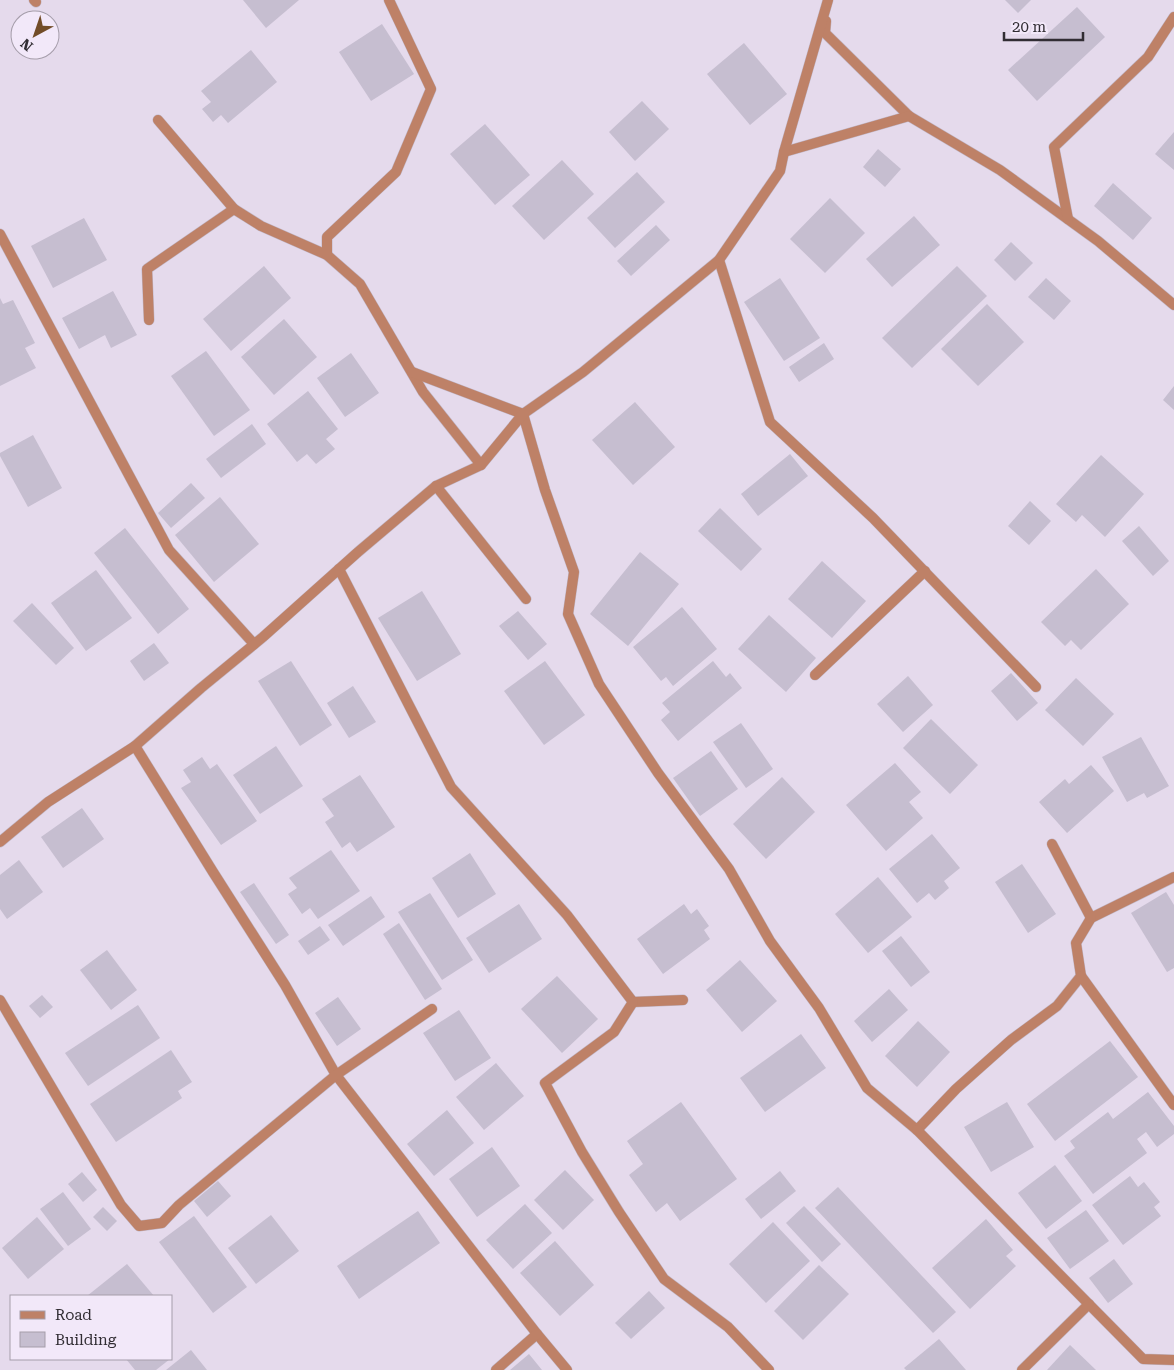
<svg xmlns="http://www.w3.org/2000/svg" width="1174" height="1370" font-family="'Roboto Serif',serif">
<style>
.building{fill:#c6bed0}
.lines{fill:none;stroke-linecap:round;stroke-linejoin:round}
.street-casing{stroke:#c1b7c7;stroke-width:11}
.street{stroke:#be8167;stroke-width:10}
</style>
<rect width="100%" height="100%" fill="#e5daec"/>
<g class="building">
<polygon points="243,0 299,0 266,28"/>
<polygon points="1005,0 1031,0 1018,13"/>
<polygon points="1077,7 1105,37 1037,101 1008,70"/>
<polygon points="382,24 414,74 371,101 339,52"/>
<polygon points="744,43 787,94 750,125 707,74"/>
<polygon points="251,50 277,82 228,123 221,115 213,122 202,109 211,102 201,91"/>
<polygon points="642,101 669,129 635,161 609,132"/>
<polygon points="485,124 530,175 495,205 450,154"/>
<polygon points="1174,132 1174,170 1155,154"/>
<polygon points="878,149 901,169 885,187 863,167"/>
<polygon points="562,160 594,194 544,240 512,206"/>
<polygon points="637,172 665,202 615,248 587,218"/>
<polygon points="1113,183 1152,218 1133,240 1094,206"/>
<polygon points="830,198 865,233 825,273 790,239"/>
<polygon points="914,216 940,245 892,287 866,259"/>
<polygon points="84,218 107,260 53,288 31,246"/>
<polygon points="656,225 670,240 631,276 617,261"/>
<polygon points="1011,242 1033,263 1015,281 994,260"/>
<polygon points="264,266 291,298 231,351 203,319"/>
<polygon points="957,266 987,296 912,368 882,338"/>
<polygon points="780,278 820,338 784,361 744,302"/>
<polygon points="1046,278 1071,301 1054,320 1028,297"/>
<polygon points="113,291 137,335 111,348 105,335 79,349 62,318"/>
<polygon points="0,298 3,304 13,300 35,343 25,348 36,368 0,386"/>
<polygon points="987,304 1024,342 978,386 941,349"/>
<polygon points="284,319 317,357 274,395 241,357"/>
<polygon points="824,343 834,359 799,382 789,367"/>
<polygon points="206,351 250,410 214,436 171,376"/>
<polygon points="351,353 379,393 345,417 317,378"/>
<polygon points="1174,386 1174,410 1163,400"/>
<polygon points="308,391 338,429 326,439 335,449 316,464 307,454 297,462 267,424"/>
<polygon points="635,402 675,447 633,485 592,440"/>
<polygon points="252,424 266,444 221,478 206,459"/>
<polygon points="33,435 62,488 28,507 0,456 0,453"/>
<polygon points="790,454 808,476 758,516 741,494"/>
<polygon points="1101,455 1144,494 1105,537 1082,515 1076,522 1056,504"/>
<polygon points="191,483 205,498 171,528 158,513"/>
<polygon points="220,497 259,544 214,582 175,535"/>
<polygon points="1030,501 1051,521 1029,545 1008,526"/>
<polygon points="720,508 762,549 741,571 698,531"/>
<polygon points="1139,526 1169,561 1153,576 1122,541"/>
<polygon points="125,528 189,609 158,634 94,553"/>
<polygon points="640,552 679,584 628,646 590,614"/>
<polygon points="822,561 866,601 832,638 788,599"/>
<polygon points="1096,569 1129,604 1081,650 1071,640 1065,646 1041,622"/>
<polygon points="96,570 132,618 86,651 51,603"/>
<polygon points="422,591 461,654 417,681 378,618"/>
<polygon points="32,603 74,648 56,665 13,621"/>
<polygon points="682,607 717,649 673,686 666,677 661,681 633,647"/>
<polygon points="518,611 547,644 528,660 499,626"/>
<polygon points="769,615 816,658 786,692 738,649"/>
<polygon points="154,643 169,663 144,681 130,661"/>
<polygon points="291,661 332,725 300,746 258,681"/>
<polygon points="545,661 585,715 544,745 504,691"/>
<polygon points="713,661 726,677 730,673 742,688 678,741 661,720 670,712 662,703"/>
<polygon points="1011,673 1038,703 1017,721 991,691"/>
<polygon points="908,676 933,705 903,732 877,704"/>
<polygon points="1076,678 1114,714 1083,746 1045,710"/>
<polygon points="353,686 376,722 349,738 327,703"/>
<polygon points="931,719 978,765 950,794 903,748"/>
<polygon points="741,723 773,769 746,788 713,742"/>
<polygon points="1141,737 1169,786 1147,798 1144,793 1127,802 1102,757"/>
<polygon points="276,746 303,786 260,814 233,775"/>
<polygon points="711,751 738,789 700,816 673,778"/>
<polygon points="202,757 210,769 217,764 257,821 221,845 181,788 191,782 183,770"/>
<polygon points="895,763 921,792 909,802 923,818 886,851 846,805"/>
<polygon points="1091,765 1114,791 1067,833 1039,802 1065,779 1069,784"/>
<polygon points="360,775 395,827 357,852 350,842 342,848 325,822 334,816 322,799"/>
<polygon points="782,777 815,812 766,859 733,824"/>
<polygon points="82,808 104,839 63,868 41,837"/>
<polygon points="932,834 960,868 944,881 949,888 935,900 929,893 917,903 889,869"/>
<polygon points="331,850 360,891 318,919 310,908 302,914 288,894 297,888 289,878"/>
<polygon points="470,853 496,894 458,918 432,878"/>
<polygon points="19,860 43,892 7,919 0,909 0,875"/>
<polygon points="1022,864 1056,914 1028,933 995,882"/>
<polygon points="878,877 912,917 868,953 835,914"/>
<polygon points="254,883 289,935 276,944 240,892"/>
<polygon points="1166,892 1174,905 1174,968 1167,972 1131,913"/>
<polygon points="430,893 473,960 442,980 398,912"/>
<polygon points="371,896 385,917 343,946 328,925"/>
<polygon points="519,904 542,939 489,973 466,938"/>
<polygon points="684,904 691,914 697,909 709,926 704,930 710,939 663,974 637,939"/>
<polygon points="399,923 442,989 425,1000 383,934"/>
<polygon points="320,926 330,940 308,955 298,941"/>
<polygon points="901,936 930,972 911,987 882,951"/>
<polygon points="107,950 137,990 111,1010 80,970"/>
<polygon points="740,960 777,1001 742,1032 706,990"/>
<polygon points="557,976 598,1019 562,1053 521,1009"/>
<polygon points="889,989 908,1010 872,1042 854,1021"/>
<polygon points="42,995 53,1007 40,1018 29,1006"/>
<polygon points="338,997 361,1029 337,1046 315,1013"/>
<polygon points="138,1005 160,1038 88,1086 65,1053"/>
<polygon points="459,1010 491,1058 455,1081 423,1033"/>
<polygon points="918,1021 950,1052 917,1087 885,1056"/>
<polygon points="801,1034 826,1068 765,1112 740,1078"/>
<polygon points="1110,1041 1138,1077 1055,1141 1027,1104"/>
<polygon points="171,1050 192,1082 178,1091 182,1098 116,1142 90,1104"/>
<polygon points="496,1063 524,1096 484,1130 456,1097"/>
<polygon points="1148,1092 1174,1126 1174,1134 1157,1147 1146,1132 1137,1139 1147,1153 1093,1194 1064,1156 1075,1148 1070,1141 1108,1112 1113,1119"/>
<polygon points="681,1102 737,1179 680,1221 667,1203 656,1212 629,1175 643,1164 627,1141"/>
<polygon points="1007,1102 1034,1147 991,1172 964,1127"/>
<polygon points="447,1110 474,1143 434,1176 407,1144"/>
<polygon points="492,1147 520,1186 477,1217 449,1179"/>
<polygon points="1055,1165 1082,1201 1046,1229 1018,1193"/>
<polygon points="565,1170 594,1200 563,1230 534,1200"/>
<polygon points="780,1171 796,1191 761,1219 745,1199"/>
<polygon points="82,1172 97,1190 83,1202 68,1184"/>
<polygon points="1130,1176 1138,1187 1144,1182 1160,1202 1154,1207 1161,1216 1123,1245 1092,1205"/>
<polygon points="218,1181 231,1196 207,1217 194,1201"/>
<polygon points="838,1187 956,1312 933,1333 815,1208"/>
<polygon points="63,1192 91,1229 68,1246 40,1209"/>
<polygon points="525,1204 552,1233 513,1269 486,1240"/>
<polygon points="804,1206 841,1244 822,1262 786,1223"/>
<polygon points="103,1207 117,1221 107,1231 93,1217"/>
<polygon points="1086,1210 1109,1241 1070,1269 1047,1238"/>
<polygon points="418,1211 440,1243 359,1299 337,1266"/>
<polygon points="271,1215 299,1251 256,1284 228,1248"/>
<polygon points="194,1216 247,1287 213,1313 159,1242"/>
<polygon points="37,1217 64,1249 28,1279 2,1248"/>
<polygon points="986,1219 1013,1250 1006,1256 1016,1266 970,1309 932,1268"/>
<polygon points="773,1222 810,1261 766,1303 729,1264"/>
<polygon points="555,1241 594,1285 560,1316 520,1273"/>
<polygon points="1114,1259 1133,1284 1108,1303 1089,1278"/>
<polygon points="127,1264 154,1296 87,1296"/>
<polygon points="819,1265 849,1294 803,1340 774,1311"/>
<polygon points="649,1291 665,1308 631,1339 615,1323"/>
<polygon points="939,1339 966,1370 906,1370 904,1368"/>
<polygon points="1070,1345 1096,1370 1047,1370"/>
<polygon points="191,1350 207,1370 166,1370"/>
<polygon points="529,1354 542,1370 510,1370"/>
<polygon points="126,1359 170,1359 156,1370 135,1370"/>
</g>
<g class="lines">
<defs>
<g id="street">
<polyline points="34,0 36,2"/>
<polyline points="826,21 825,33 909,116 1000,170 1098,241 1174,305"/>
<polyline points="158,120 234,209 261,226 327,255 360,284 423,392 481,465"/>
<polyline points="784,152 909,116"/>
<polyline points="1068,219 1054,147 1148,57 1174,17"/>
<polyline points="0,234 169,550 254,644"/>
<polyline points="327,255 327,237 396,172 431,89 389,0"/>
<polyline points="719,260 770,422 873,518 1036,687"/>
<polyline points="149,320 147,269 234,209"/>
<polyline points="412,372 523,414 545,490 574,572 568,614 599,684 658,773 729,869 770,941 819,1008 867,1088 917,1130 956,1089 1011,1040 1057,1006 1081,976 1076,943 1091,918 1174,877"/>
<polyline points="436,486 526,599"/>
<polyline points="339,569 451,787 567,915 633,1002 683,1000"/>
<polyline points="815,675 925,571"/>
<polyline points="135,746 213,872 285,985 336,1075 537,1334 567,1370"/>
<polyline points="0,842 48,802 135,746 201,688 263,637 358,552 436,486 481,465 523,414 583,372 719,260 780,171 784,152 828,0"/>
<polyline points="1052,844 1091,918"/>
<polyline points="1081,976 1174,1105"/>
<polyline points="0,1000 121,1205 139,1226 162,1223 179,1205 336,1075 432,1009"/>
<polyline points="633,1002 614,1032 545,1083 582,1152 619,1212 664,1279 728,1327 769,1370"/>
<polyline points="917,1130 1143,1359 1174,1360"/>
<polyline points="496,1370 537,1334"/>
<polyline points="1022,1370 1089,1304"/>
</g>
</defs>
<use href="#street" class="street-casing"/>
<use href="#street" class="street"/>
</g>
<rect x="10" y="1295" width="162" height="65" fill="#f2e8f9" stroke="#a59daa"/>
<rect x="20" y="1311" width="25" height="8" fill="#be8167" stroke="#a59daa"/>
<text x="55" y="1320" font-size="15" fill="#312d33">Road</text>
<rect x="20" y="1332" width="25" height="15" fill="#c6bed0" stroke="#a59daa"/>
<text x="55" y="1345" font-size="15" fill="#312d33">Building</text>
<g transform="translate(35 35) rotate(220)"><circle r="24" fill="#f2e8f9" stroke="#a59daa"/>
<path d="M0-4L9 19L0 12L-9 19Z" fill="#724c28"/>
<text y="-8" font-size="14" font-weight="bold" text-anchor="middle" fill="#312d33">N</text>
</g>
<path d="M1004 32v8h79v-8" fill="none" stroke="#312d33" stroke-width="2.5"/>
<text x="1012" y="32" font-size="15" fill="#312d33" stroke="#f2e8f9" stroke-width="4" paint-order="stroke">20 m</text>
</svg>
